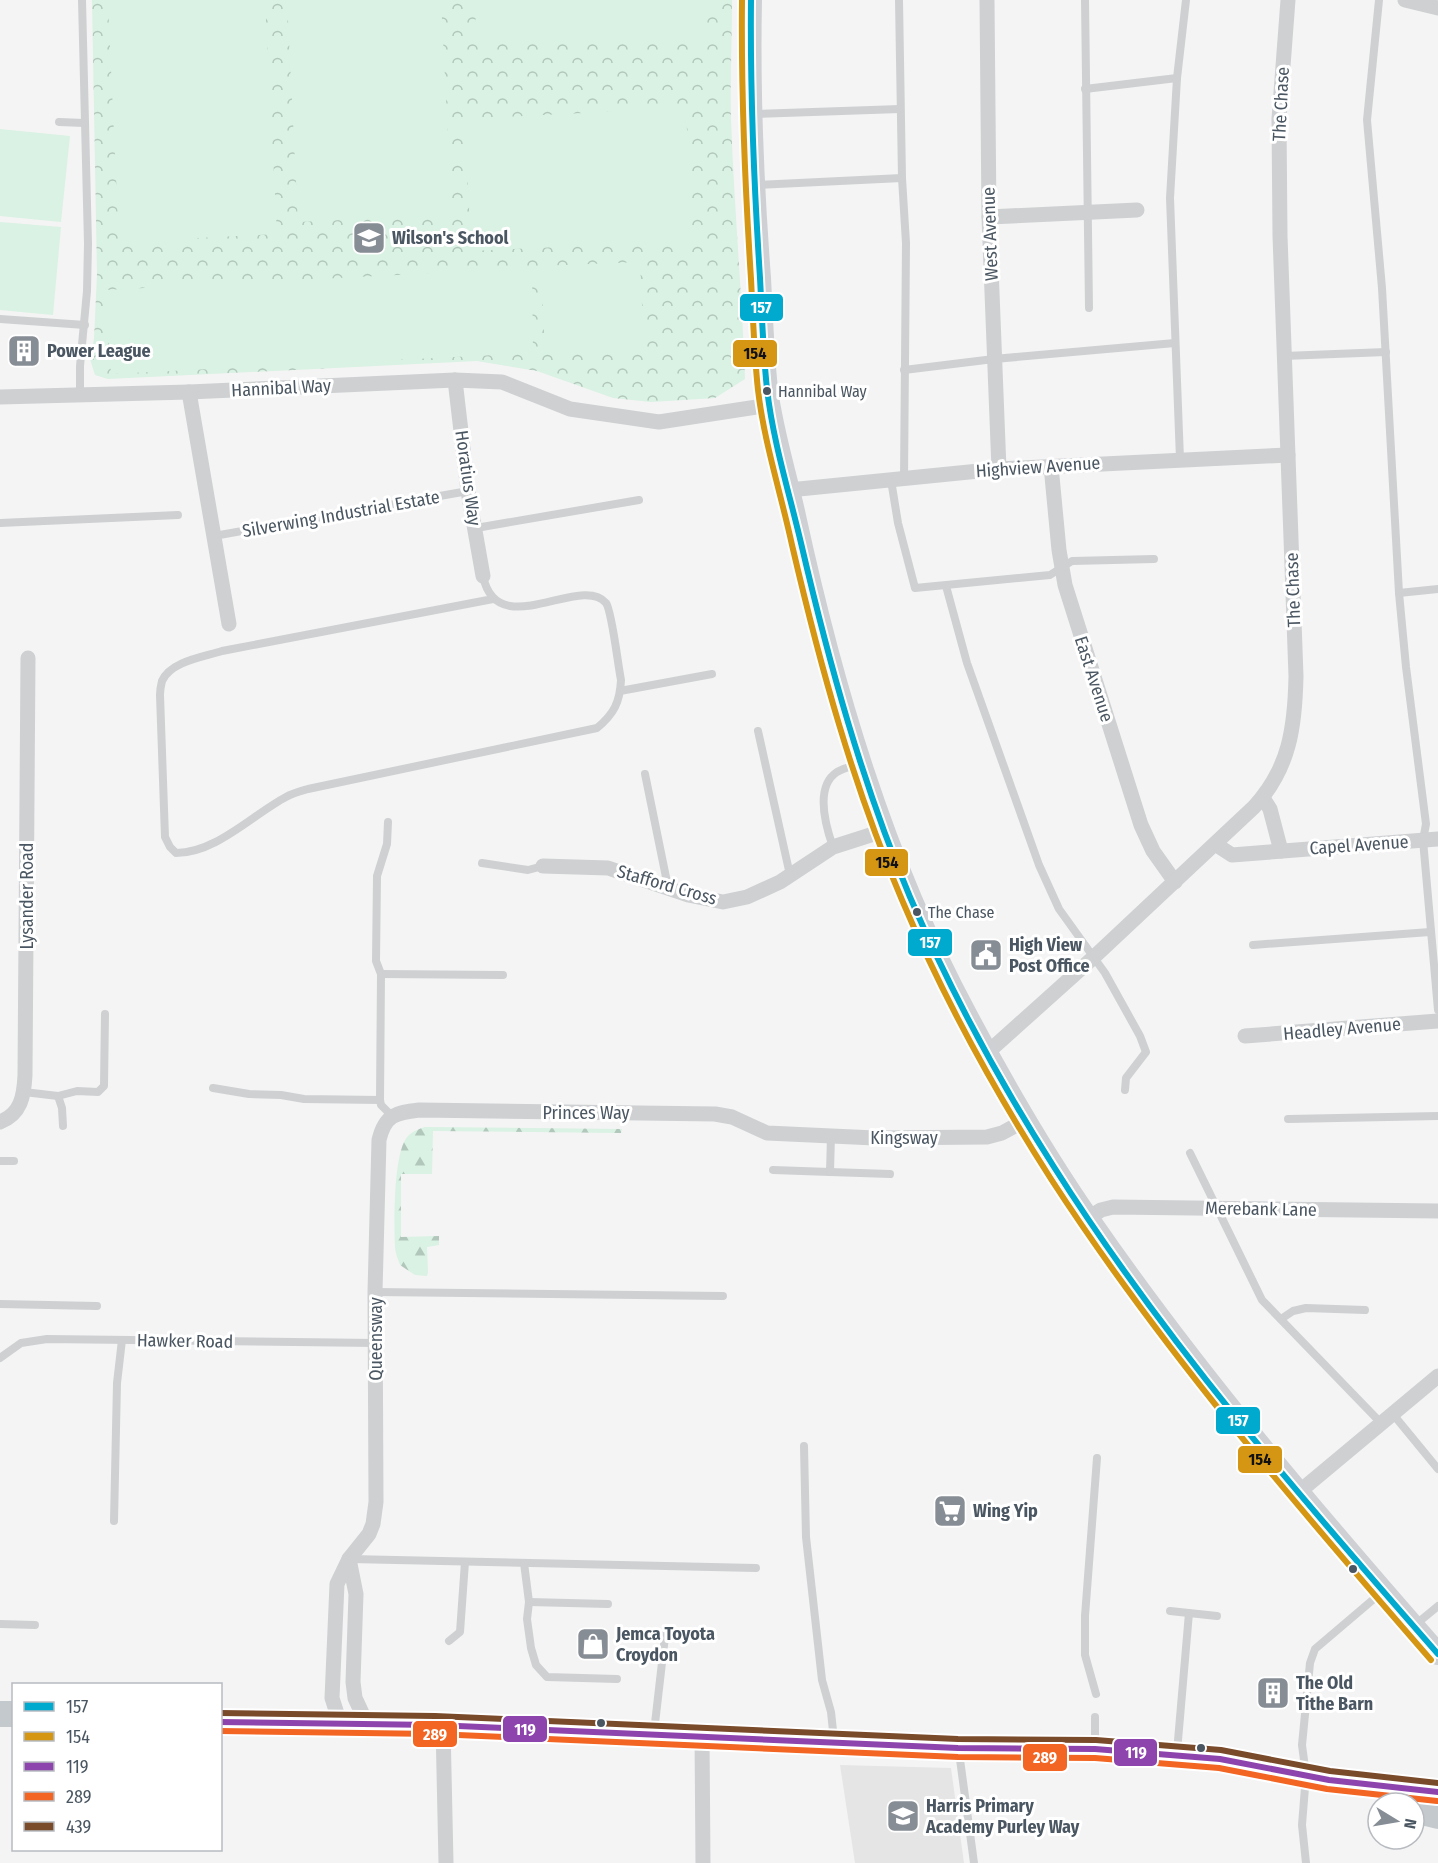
<svg xmlns="http://www.w3.org/2000/svg" width="1438" height="1863" font-family="'Fira Sans Condensed',sans-serif">
<style>
.education{fill:#e6e5e6}
.forest{fill:url(#forest-firs)}
.park{fill:url(#park-crowns)}
.pitch{fill:#d9f2e3}
.lines{fill:none;stroke-linecap:round;stroke-linejoin:round}
.service{stroke:#ced0d2;stroke-width:8}
.minor{stroke:#ced0d2;stroke-width:15}
.secondary{stroke:#ced0d4;stroke-width:22}
.trunk{stroke:#c4c9cd;stroke-width:26}
.bus-1-casing{stroke:#fff;stroke-width:10}
.bus-2-casing{stroke:#fff;stroke-width:10}
.bus-3-casing{stroke:#fff;stroke-width:10}
.bus-4-casing{stroke:#fff;stroke-width:10}
.bus-5-casing{stroke:#fff;stroke-width:10}
.bus-1{stroke:#00a9ce;stroke-width:6}
.bus-2{stroke:#d49613;stroke-width:6}
.bus-3{stroke:#8e44ad;stroke-width:6}
.bus-4{stroke:#f26522;stroke-width:6}
.bus-5{stroke:#7a4b2a;stroke-width:6}
.bus-dot{fill:#4a5661;stroke:#fff;stroke-width:2}
.labels{text-anchor:middle;dominant-baseline:central;stroke-width:6;stroke-linejoin:round;paint-order:stroke}
.bus-label{font-size:16px;fill:#4a5661;stroke:#fff;text-anchor:start}
.street-label{font-size:18px;fill:#4a5661;stroke:#fff}
.poi-label{font-size:18px;font-weight:bold;fill:#4a5661;stroke:#fff;text-anchor:start}
.line-badge{stroke:#fff;stroke-width:2}
.badge-label{font-size:16px;text-anchor:middle;font-weight:bold;fill:#fff}
.pale-badge-label{font-size:16px;text-anchor:middle;font-weight:bold;fill:#111}
</style>
<defs>
<pattern id="forest-firs" width="22" height="20" patternUnits="userSpaceOnUse" patternTransform="scale(1.5)"><rect width="22" height="20" fill="#d9f2e3"/><path d="M5 1l3.5 6h-7zM16 11l3.5 6h-7z" fill="#b2c7bb"/></pattern>
<pattern id="park-crowns" width="20" height="18" patternUnits="userSpaceOnUse" patternTransform="scale(1.5)"><rect width="20" height="18" fill="#d9f2e3"/><path d="M2 6a3 3 0 1 1 6 0M12 15a3 3 0 1 1 6 0" fill="none" stroke="#b2c7bb"/></pattern>
</defs>
<rect width="100%" height="100%" fill="#f4f4f4"/>
<polygon class="education" points="840,1765 951,1768 964,1863 855,1863"/>
<path class="forest" d="M425 1127 622 1129 621 1133 433 1131 432 1174H401V1237L439 1236V1245L427 1247 428 1272 427 1276 415 1275 400 1265C398 1259 395 1253 395 1247 394 1225 393 1151 408 1136 413 1131 419 1129 425 1127Z"/>
<path class="park" d="M92 0H732C732 39 730 79 731 119 734 205 742 292 745 379L715 398 651 402 613 398 537 371 477 361 108 379 95 375 90 359 94 339 97 274Z"/>
<g class="pitch">
<polygon points="191,0 265,0 277,234 119,242 108,4"/>
<polygon points="287,0 441,0 452,215 298,222"/>
<polygon points="476,0 704,0 703,42 475,41"/>
<polygon points="686,108 692,241 471,251 465,119"/>
<polygon points="0,129 70,136 61,222 0,216"/>
<polygon points="0,222 61,227 53,315 0,310"/>
<polygon points="640,262 644,349 545,354 541,266"/>
<polygon points="532,268 533,353 111,374 105,290"/>
</g>
<g class="lines">
<g class="service">
<polyline points="899,0 902,178 906,243 904,479"/>
<polyline points="1085,0 1089,308"/>
<polyline points="1379,0 1367,120 1382,288 1399,593 1406,667 1426,824 1423,840 1438,1010"/>
<polyline points="1085,89 1177,78"/>
<polyline points="755,114 900,109"/>
<polyline points="59,122 84,123"/>
<polyline points="756,185 902,178"/>
<polyline points="0,319 85,325"/>
<polyline points="1284,356 1386,352"/>
<polyline points="904,370 994,359 1175,343"/>
<polyline points="80,394 80,366 87,291 88,244 82,0"/>
<polyline points="1180,459 1170,198 1177,78 1186,0"/>
<polyline points="891,480 898,523 915,588 1050,575 1072,561 1154,559"/>
<polyline points="0,523 178,515"/>
<polyline points="476,528 639,500"/>
<polyline points="214,536 468,491"/>
<path d="M483 576C497 644 581 573 606 603 612 611 618 666 621 680 620 702 614 714 597 728L308 789C301 791 293 793 286 797 252 815 216 853 176 853L170 847 165 837 160 695C160 691 161 685 162 681 171 661 204 657 222 651L493 599"/>
<polyline points="946,586 967,663 1039,865 1059,909 1105,973 1140,1036 1146,1052 1126,1078 1125,1090"/>
<polyline points="1399,593 1438,589"/>
<polyline points="620,691 712,674"/>
<polyline points="758,731 790,875"/>
<polyline points="645,774 668,887"/>
<path d="M833 847C826 827 814 787 837 772 844 768 852 766 859 764"/>
<polyline points="482,863 528,870 543,866"/>
<polyline points="1253,945 1430,932"/>
<polyline points="381,974 503,975"/>
<polyline points="213,1088 249,1094 281,1095 304,1099 380,1100 381,1105 392,1116"/>
<polyline points="24,1092 58,1096 77,1091 98,1092 104,1086 105,1014"/>
<polyline points="58,1096 62,1108 63,1126"/>
<polyline points="380,1100 381,974 376,961 377,876 387,844 388,822"/>
<polyline points="1288,1119 1438,1116"/>
<polyline points="1190,1153 1262,1300 1381,1423"/>
<polyline points="0,1161 14,1161"/>
<polyline points="773,1170 830,1172 831,1136"/>
<polyline points="830,1172 890,1174"/>
<polyline points="375,1292 723,1296"/>
<polyline points="0,1304 97,1306"/>
<polyline points="1281,1319 1293,1311 1306,1308 1365,1310"/>
<polyline points="0,1358 21,1343 47,1339 375,1343"/>
<polyline points="1392,1413 1438,1469"/>
<polyline points="804,1446 806,1537 822,1680 831,1712 834,1740"/>
<polyline points="114,1521 117,1383 122,1340"/>
<polyline points="350,1559 756,1568"/>
<polyline points="524,1563 529,1602 527,1619 531,1648 536,1665 547,1677 617,1679"/>
<polyline points="529,1602 608,1604"/>
<polyline points="1170,1611 1217,1616"/>
<polyline points="0,1624 35,1625"/>
<polyline points="1415,1625 1438,1606"/>
<polyline points="449,1641 460,1632 465,1562"/>
<polyline points="1096,1694 1085,1655 1085,1616 1097,1458"/>
<polyline points="1095,1717 1095,1744"/>
<polyline points="654,1732 666,1628"/>
<polyline points="959,1752 974,1863"/>
<polyline points="1177,1752 1189,1613"/>
<polyline points="1306,1863 1302,1825 1306,1775 1302,1745 1310,1663 1315,1649 1382,1592"/>
</g>
<g class="minor">
<polyline points="987,0 989,217 999,469"/>
<polyline points="1405,0 1438,8"/>
<polyline points="989,217 1137,210"/>
<polyline points="455,380 468,491 483,576"/>
<polyline points="189,392 229,624"/>
<polyline points="0,397 189,392 455,380 502,382 570,409 659,422 770,405"/>
<polyline points="1051,466 1059,550 1065,585 1141,825 1153,851 1175,882"/>
<polyline points="789,490 999,469 1288,455"/>
<polyline points="1263,798 1270,809 1281,851"/>
<polyline points="1215,844 1232,855 1438,839"/>
<polyline points="543,866 608,868 688,895 723,902 747,897 780,882 833,847 883,831"/>
<polyline points="1245,1036 1438,1021"/>
<path d="M987 1053 1094 957 1254 807C1290 768 1295 726 1296 676L1280 236 1279 119 1288 0"/>
<path d="M0 1122C21 1114 24 1096 25 1075L28 658"/>
<polyline points="1088,1218 1101,1210 1113,1207 1438,1211"/>
<polyline points="1299,1492 1438,1376"/>
<polyline points="349,1559 356,1594 353,1682 355,1698 367,1724"/>
<path d="M340 1723 332 1698 337 1584 349 1559 369 1534 373 1524 376 1502 375 1292 379 1140C385 1115 395 1113 419 1110L715 1114 732 1117 767 1133 875 1138 987 1137 1002 1133 1026 1120"/>
<polyline points="443,1725 446,1863"/>
<polyline points="702,1736 703,1863"/>
</g>
<path class="secondary" d="M751 0C749 93 753 185 760 278 762 315 763 352 767 389 772 431 786 474 795 516 832 686 883 860 966 1014 1003 1084 1044 1155 1090 1221 1195 1373 1316 1515 1438 1654"/>
<g class="trunk">
<polyline points="0,1714 14,1714"/>
<polyline points="220,1722 435,1725 958,1748 1095,1749 1220,1759 1329,1780 1438,1792"/>
<polyline points="1414,1810 1438,1816"/>
</g>
<defs>
<path id="bus-1" d="M751 0C750 93 754 185 760 278 762 315 763 352 767 389 773 441 789 492 801 543 829 663 862 783 910 897 950 990 999 1081 1054 1167 1164 1341 1302 1499 1438 1654"/>
<path id="bus-2" d="M742 0C741 93 745 186 751 279 753 316 754 353 758 390 764 442 781 494 792 545 820 665 853 786 902 900 943 997 994 1090 1051 1179 1162 1350 1297 1506 1431 1660"/>
<polyline id="bus-3" points="220,1722 435,1725 958,1748 1095,1749 1220,1759 1329,1780 1438,1792"/>
<polyline id="bus-4" points="220,1731 435,1734 958,1757 1095,1758 1219,1768 1327,1789 1437,1801"/>
<polyline id="bus-5" points="220,1713 435,1716 958,1739 1096,1740 1221,1750 1330,1771 1438,1783"/>
</defs>
<use href="#bus-1" class="bus-1-casing"/>
<use href="#bus-2" class="bus-2-casing"/>
<use href="#bus-3" class="bus-3-casing"/>
<use href="#bus-4" class="bus-4-casing"/>
<use href="#bus-5" class="bus-5-casing"/>
<use href="#bus-1" class="bus-1"/>
<use href="#bus-2" class="bus-2"/>
<use href="#bus-3" class="bus-3"/>
<use href="#bus-4" class="bus-4"/>
<use href="#bus-5" class="bus-5"/>
</g>
<defs>
<symbol id="school-square" viewBox="-11 -11 22 22"><rect x="-9" y="-9" width="18" height="18" rx="4" fill="#868d94" stroke="#fff"/><path d="M0-5L7-2L0 1L-7-2ZM-4 1L0 2.5L4 1V4Q0 6-4 4Z" fill="#fff"/></symbol>
<symbol id="building-square" viewBox="-11 -11 22 22"><rect x="-9" y="-9" width="18" height="18" rx="4" fill="#868d94" stroke="#fff"/><path d="M-4-6H4V6H1V3H-1V6H-4ZM-2.5-4.3h1.7v1.8h-1.7ZM.8-4.3h1.7v1.8H.8ZM-2.5-1h1.7V.8h-1.7ZM.8-1h1.7V.8H.8Z" fill="#fff"/></symbol>
<symbol id="civic-square" viewBox="-11 -11 22 22"><rect x="-9" y="-9" width="18" height="18" rx="4" fill="#868d94" stroke="#fff"/><path d="M-.6-6.5H3V-4.5H.6V-3L4-1V1h2V6H-6V1h2V-1L-.6-3ZM-1.2 2.5V6h2.4V2.5Z" fill="#fff"/></symbol>
<symbol id="supermarket-square" viewBox="-11 -11 22 22"><rect x="-9" y="-9" width="18" height="18" rx="4" fill="#868d94" stroke="#fff"/><path d="M-6-5.5h2.5l.6 2H6L4.5 2H-2.5L-4.4-4H-6ZM-1.5 3.2a1.3 1.3 0 1 0 .1 0ZM3 3.2a1.3 1.3 0 1 0 .1 0Z" fill="#fff"/></symbol>
<symbol id="shop-square" viewBox="-11 -11 22 22"><rect x="-9" y="-9" width="18" height="18" rx="4" fill="#868d94" stroke="#fff"/><path d="M-5-2.5h2.3a2.7 3.5 0 0 1 5.4 0H5L5.5 6h-11ZM-1.5-2.5h3a1.5 2.3 0 0 0-3 0Z" fill="#fff"/></symbol>
</defs>
<g fill-rule="evenodd">
<use href="#school-square" x="350" y="219" width="38" height="38"/>
<use href="#building-square" x="5" y="332" width="38" height="38"/>
<use href="#civic-square" x="967" y="936" width="38" height="38"/>
<use href="#supermarket-square" x="931" y="1492" width="38" height="38"/>
<use href="#shop-square" x="574" y="1625" width="38" height="38"/>
<use href="#building-square" x="1254" y="1674" width="38" height="38"/>
<use href="#school-square" x="884" y="1797" width="38" height="38"/>
</g>
<g class="bus-dot">
<circle cx="767" cy="391" r="5"/>
<circle cx="917" cy="912" r="5"/>
<circle cx="1353" cy="1569" r="5"/>
<circle cx="601" cy="1723" r="5"/>
<circle cx="1201" cy="1748" r="5"/>
</g>
<g class="labels">
<g class="bus-label">
<text x="778" y="391">Hannibal Way</text>
<text x="928" y="912">The Chase</text>
</g>
<g class="street-label">
<text transform="translate(1281 104) rotate(-87)">The Chase</text>
<text transform="translate(990 234) rotate(-92)">West Avenue</text>
<text transform="translate(281 388) rotate(-3)">Hannibal Way</text>
<text transform="translate(1038 467) rotate(-4)">Highview Avenue</text>
<text transform="translate(468 478) rotate(82)">Horatius Way</text>
<text transform="translate(341 514) rotate(-10)">Silverwing Industrial Estate</text>
<text transform="translate(1293 590) rotate(-92)">The Chase</text>
<text transform="translate(1094 679) rotate(72)">East Avenue</text>
<text transform="translate(1359 845) rotate(-4)">Capel Avenue</text>
<text transform="translate(667 885) rotate(16)">Stafford Cross</text>
<text transform="translate(27 896) rotate(-90)">Lysander Road</text>
<text transform="translate(1342 1029) rotate(-5)">Headley Avenue</text>
<text x="586" y="1113">Princes Way</text>
<text x="904" y="1138">Kingsway</text>
<text transform="translate(1261 1209) rotate(1)">Merebank Lane</text>
<text transform="translate(376 1339) rotate(-90)">Queensway</text>
<text transform="translate(185 1341) rotate(1)">Hawker Road</text>
</g>
<g class="poi-label">
<text x="392" y="238">Wilson's School</text>
<text x="47" y="351">Power League</text>
<text x="1009" y="945">High View<tspan x="1009" dy="21">Post Office</tspan></text>
<text x="973" y="1511">Wing Yip</text>
<text x="616" y="1634">Jemca Toyota<tspan x="616" dy="21">Croydon</tspan></text>
<text x="1296" y="1683">The Old<tspan x="1296" dy="21">Tithe Barn</tspan></text>
<text x="926" y="1806">Harris Primary<tspan x="926" dy="21">Academy Purley Way</tspan></text>
</g>
</g>
<g class="line-badge">
<rect x="739" y="293" width="45" height="29" rx="6" fill="#00a9ce"/>
<rect x="732" y="339" width="46" height="29" rx="6" fill="#d49613"/>
<rect x="864" y="848" width="45" height="29" rx="6" fill="#d49613"/>
<rect x="907" y="928" width="46" height="29" rx="6" fill="#00a9ce"/>
<rect x="1215" y="1406" width="46" height="29" rx="6" fill="#00a9ce"/>
<rect x="1237" y="1445" width="46" height="29" rx="6" fill="#d49613"/>
<rect x="502" y="1715" width="46" height="28" rx="6" fill="#8e44ad"/>
<rect x="412" y="1720" width="46" height="28" rx="6" fill="#f26522"/>
<rect x="1113" y="1738" width="45" height="29" rx="6" fill="#8e44ad"/>
<rect x="1022" y="1743" width="46" height="29" rx="6" fill="#f26522"/>
</g>
<g class="badge-label">
<text x="761" y="313">157</text>
<text x="930" y="948">157</text>
<text x="1238" y="1426">157</text>
<text x="525" y="1735">119</text>
<text x="435" y="1740">289</text>
<text x="1136" y="1758">119</text>
<text x="1045" y="1763">289</text>
</g>
<g class="pale-badge-label">
<text x="755" y="359">154</text>
<text x="887" y="868">154</text>
<text x="1260" y="1465">154</text>
</g>
<rect x="12" y="1683" width="210" height="168" fill="#ffffff" stroke="#b7bbc0" stroke-width="1.5"/>
<rect x="24" y="1702" width="30" height="9" fill="#00a9ce" stroke="#b7bbc0" stroke-width="1.5"/>
<text x="66" y="1713" font-size="18" fill="#4a5661">157</text>
<rect x="24" y="1732" width="30" height="9" fill="#d49613" stroke="#b7bbc0" stroke-width="1.5"/>
<text x="66" y="1743" font-size="18" fill="#4a5661">154</text>
<rect x="24" y="1762" width="30" height="9" fill="#8e44ad" stroke="#b7bbc0" stroke-width="1.5"/>
<text x="66" y="1773" font-size="18" fill="#4a5661">119</text>
<rect x="24" y="1792" width="30" height="9" fill="#f26522" stroke="#b7bbc0" stroke-width="1.5"/>
<text x="66" y="1803" font-size="18" fill="#4a5661">289</text>
<rect x="24" y="1822" width="30" height="9" fill="#7a4b2a" stroke="#b7bbc0" stroke-width="1.5"/>
<text x="66" y="1833" font-size="18" fill="#4a5661">439</text>
<g transform="translate(1396 1821) rotate(101)"><circle r="28" fill="#ffffff" stroke="#b7bbc0" stroke-width="1.5"/>
<path d="M0-4.5L10 22L0 15L-10 22Z" fill="#868d94"/>
<text y="-9" font-size="16" font-weight="bold" text-anchor="middle" fill="#4a5661">N</text>
</g>
</svg>
